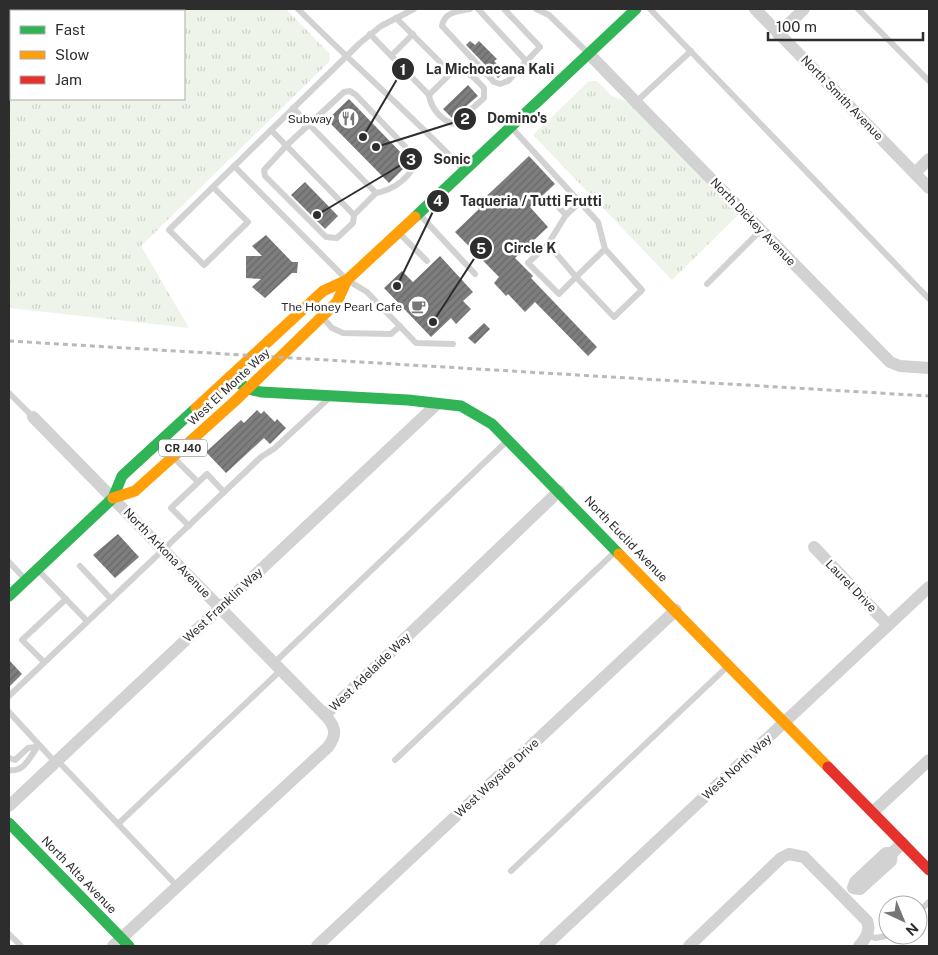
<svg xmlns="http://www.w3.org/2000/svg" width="938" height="955" font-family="'Public Sans',sans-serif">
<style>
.grass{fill:url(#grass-tufts);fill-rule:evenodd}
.building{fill:url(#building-hatch)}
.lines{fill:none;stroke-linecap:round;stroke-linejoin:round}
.lane{stroke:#d2d2d2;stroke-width:6}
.street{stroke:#d2d2d2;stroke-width:12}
.fast{stroke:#30b455;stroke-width:11}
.slow{stroke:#ff9f0a;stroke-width:11}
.jam{stroke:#e5322d;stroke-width:11}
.rail{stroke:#b9b9b9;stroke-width:3;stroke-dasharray:5 4;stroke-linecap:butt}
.labels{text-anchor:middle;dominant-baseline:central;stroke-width:5;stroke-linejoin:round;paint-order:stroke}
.shield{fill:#fff;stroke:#6c6c6c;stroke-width:1}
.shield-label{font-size:11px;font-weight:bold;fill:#2d2d2d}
.street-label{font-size:12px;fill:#2d2d2d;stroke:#fff}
.poi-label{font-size:12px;fill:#2d2d2d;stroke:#fff;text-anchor:end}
.leader{fill:none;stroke:#2d2d2d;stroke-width:2}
.callout-dot{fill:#2d2d2d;stroke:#fff;stroke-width:2}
.mark-label{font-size:15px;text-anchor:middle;font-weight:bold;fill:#fff}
.callout-label{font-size:14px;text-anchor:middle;font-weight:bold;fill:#2d2d2d;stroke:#fff;stroke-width:5;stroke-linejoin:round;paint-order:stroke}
</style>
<defs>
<pattern id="grass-tufts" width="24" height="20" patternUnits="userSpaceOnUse" patternTransform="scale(1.25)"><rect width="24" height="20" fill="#eff4eb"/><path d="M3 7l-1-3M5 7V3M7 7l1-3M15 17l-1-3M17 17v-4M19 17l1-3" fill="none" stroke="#cdd2ca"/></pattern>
<pattern id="building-hatch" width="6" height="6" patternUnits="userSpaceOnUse" patternTransform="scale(1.25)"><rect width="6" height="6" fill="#7e7e7e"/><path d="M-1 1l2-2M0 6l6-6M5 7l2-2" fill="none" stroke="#686868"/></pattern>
</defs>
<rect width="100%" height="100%" fill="#fff"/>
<g class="grass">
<path d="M9 9H286L330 54 329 62 141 246 189 328 9 308ZM11 11H184V99H11Z"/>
<polygon points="589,81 597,81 612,96 631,103 738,215 672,280 533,135"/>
</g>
<g class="building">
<polygon points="470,41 475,45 479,41 497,59 494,61 505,72 498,78 466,45"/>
<polygon points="468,85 478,96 452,118 443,109"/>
<polygon points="349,99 410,162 389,183 327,120"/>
<polygon points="529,156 555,184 530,207 548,227 515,258 533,276 531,278 597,347 588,356 535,302 525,312 508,294 506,296 494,283 499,277 455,232 479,209 476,206"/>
<polygon points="305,182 338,216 325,229 291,195"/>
<polygon points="266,235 292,262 298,262 297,273 292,273 265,298 252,287 261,279 246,278 246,256 262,256 252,246"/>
<polygon points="440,256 473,292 463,301 471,309 456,324 451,318 431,337 384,288 402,271 413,282"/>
<polygon points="484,323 490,329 475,344 468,338"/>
<polygon points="257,410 261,414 264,411 275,422 277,419 286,428 270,444 264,438 226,473 206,452 241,420 244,423"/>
<polygon points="118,534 139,557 115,578 93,555"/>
<polygon points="9,660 22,674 9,687"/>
</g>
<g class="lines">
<g class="lane">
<path d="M298 9C352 63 409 113 462 168"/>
<path d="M470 9C458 11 444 12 442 26L494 82 500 84 508 81 540 47 504 9"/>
<polyline points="478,9 527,62"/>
<polyline points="536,9 549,15 588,53"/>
<polyline points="650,9 929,299"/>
<polyline points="858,9 929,81"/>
<polyline points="370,34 429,95 451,73 396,18"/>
<polyline points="391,56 413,34"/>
<path d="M429 95C431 108 441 121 455 124L484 98V88C471 75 470 70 451 73"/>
<polyline points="636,102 691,51"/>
<polyline points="511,127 598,222 605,249 642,290 614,317 576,277 605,249"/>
<polyline points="271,130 354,215 376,193 293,108"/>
<polyline points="234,166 347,280 367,292 416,343 453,344"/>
<polyline points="213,187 248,222 204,265 169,230 360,43 381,26 414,9"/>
<polyline points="549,197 566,215 580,202"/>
<polyline points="419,214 475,274"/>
<path d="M354 215 353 223 337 238 326 237 265 176 264 170 287 145 344 92 350 91 356 95 416 158C413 177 393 190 376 193"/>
<polyline points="400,234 427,261"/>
<polyline points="548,244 528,263 559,294 576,277 548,244 566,215"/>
<polyline points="707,284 761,230"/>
<polyline points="324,319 332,328 343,333 391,334 400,326"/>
<polyline points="9,393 33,417"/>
<polyline points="174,458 198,482"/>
<polyline points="189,526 171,508 207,474 224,492"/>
<polyline points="9,562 25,579"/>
<polyline points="80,566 111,599"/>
<polyline points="38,570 87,621"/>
<polyline points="44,662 22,640 66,599"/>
<polyline points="274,663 507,441"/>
<polyline points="9,696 261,457 275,448 328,399"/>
<polyline points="9,712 55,762"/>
<polyline points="9,758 15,760 28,748 36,747"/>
<polyline points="57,760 177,886"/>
<polyline points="395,760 616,551"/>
<path d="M9 770C25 773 31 754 39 745"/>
<polyline points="118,824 281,670"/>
<polyline points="511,871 728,666"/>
<polyline points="918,912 929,902"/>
<polyline points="9,934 21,946"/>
<polyline points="867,935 875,938 892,935"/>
</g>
<g class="street">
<polyline points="755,9 929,188"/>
<polyline points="778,34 804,9"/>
<polyline points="589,54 890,362 900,366 929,368"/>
<polyline points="915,173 929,159"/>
<polyline points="33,417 325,715"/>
<polyline points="814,547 888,625"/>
<polyline points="9,806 437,404"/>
<polyline points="873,812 929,760"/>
<polyline points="892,853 891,861 860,889 853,888 855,882 886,853 892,853 903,843"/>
<path d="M113 946 328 747C338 734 335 726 325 715L559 491"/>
<polyline points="317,946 676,610"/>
<polyline points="545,946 929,587"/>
<path d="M689 946 781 858 789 854 804 857 867 921C871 931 866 939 859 946"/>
</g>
<g class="fast">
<polyline points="415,217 636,9"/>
<polyline points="230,377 248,389 261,392 408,400 461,406 492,424 619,554"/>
<polyline points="9,596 113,498 122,476 196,408"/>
<polyline points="9,823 129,946"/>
</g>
<g class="slow">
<polyline points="196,408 323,291 347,280 415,217"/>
<polyline points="113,498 135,491 235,401 337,302 347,280"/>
<polyline points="619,554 828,767"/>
</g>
<polyline class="jam" points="828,767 929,870"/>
<polyline class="rail" points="9,341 929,396"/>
</g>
<defs>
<symbol id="restaurant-ring" viewBox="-11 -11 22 22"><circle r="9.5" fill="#fff" stroke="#767676" stroke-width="1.5"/><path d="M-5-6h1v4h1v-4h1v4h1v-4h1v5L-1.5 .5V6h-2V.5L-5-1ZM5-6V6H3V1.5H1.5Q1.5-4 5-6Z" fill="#767676"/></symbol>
<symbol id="cafe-ring" viewBox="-11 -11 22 22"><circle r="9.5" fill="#fff" stroke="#767676" stroke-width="1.5"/><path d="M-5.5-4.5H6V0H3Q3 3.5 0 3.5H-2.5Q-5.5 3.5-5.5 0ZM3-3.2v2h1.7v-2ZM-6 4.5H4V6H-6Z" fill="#767676"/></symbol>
</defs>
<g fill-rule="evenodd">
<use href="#restaurant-ring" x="336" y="106" width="25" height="25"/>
<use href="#cafe-ring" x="406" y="294" width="25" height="25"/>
</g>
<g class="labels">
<rect class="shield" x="159" y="439.5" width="48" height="17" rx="4"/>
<g class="shield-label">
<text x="183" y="448">CR J40</text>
</g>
<g class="street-label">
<text transform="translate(842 98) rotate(46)">North Smith Avenue</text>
<text transform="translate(753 222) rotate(46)">North Dickey Avenue</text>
<text transform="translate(229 387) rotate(-43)">West El Monte Way</text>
<text transform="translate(626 539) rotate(46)">North Euclid Avenue</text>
<text transform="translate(167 553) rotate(46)">North Arkona Avenue</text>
<text transform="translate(851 586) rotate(46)">Laurel Drive</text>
<text transform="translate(223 605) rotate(-43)">West Franklin Way</text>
<text transform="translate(370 672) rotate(-44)">West Adelaide Way</text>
<text transform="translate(737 767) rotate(-43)">West North Way</text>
<text transform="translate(497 778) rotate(-43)">West Wayside Drive</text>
<text transform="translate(79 875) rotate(46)">North Alta Avenue</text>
</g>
<g class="poi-label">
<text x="332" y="119">Subway</text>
<text x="402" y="307">The Honey Pearl Cafe</text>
</g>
</g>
<path class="leader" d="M363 137L403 69M376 147L465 119M317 215L411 159M397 286L438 201M433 322L481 248"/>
<g class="callout-dot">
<circle cx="363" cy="137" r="5"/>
<circle cx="376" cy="147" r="5"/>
<circle cx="317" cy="215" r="5"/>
<circle cx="397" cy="286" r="5"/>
<circle cx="433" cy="322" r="5"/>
<circle cx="403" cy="69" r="12"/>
<circle cx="465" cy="119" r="12"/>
<circle cx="411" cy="159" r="12"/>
<circle cx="438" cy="201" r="12"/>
<circle cx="481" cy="248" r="12"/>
</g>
<g class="mark-label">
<text x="403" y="75">1</text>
<text x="465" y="124">2</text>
<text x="411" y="165">3</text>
<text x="438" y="206">4</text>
<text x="481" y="254">5</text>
</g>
<g class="callout-label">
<text x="490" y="74">La Michoacana Kali</text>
<text x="517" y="123">Domino's</text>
<text x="452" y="164">Sonic</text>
<text x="531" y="206">Taqueria / Tutti Frutti</text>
<text x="530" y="253">Circle K</text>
</g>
<rect width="938" height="955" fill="none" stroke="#2d2d2d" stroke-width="20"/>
<rect x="10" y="10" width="175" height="90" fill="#ffffff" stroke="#ababab"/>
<rect x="20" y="26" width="25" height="8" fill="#30b455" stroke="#ababab"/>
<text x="55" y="35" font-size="15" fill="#2d2d2d">Fast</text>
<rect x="20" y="51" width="25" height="8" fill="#ff9f0a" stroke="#ababab"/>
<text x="55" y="60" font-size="15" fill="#2d2d2d">Slow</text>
<rect x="20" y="76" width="25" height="8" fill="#e5322d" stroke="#ababab"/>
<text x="55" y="85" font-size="15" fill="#2d2d2d">Jam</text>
<g transform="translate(903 920) rotate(136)"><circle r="24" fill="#ffffff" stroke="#ababab"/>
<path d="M0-4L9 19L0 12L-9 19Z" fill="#767676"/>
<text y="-8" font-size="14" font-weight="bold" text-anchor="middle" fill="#2d2d2d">N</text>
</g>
<path d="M768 32v8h155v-8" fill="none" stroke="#2d2d2d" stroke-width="2.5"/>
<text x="776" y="32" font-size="15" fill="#2d2d2d" stroke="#ffffff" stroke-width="4" paint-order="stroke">100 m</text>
</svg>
